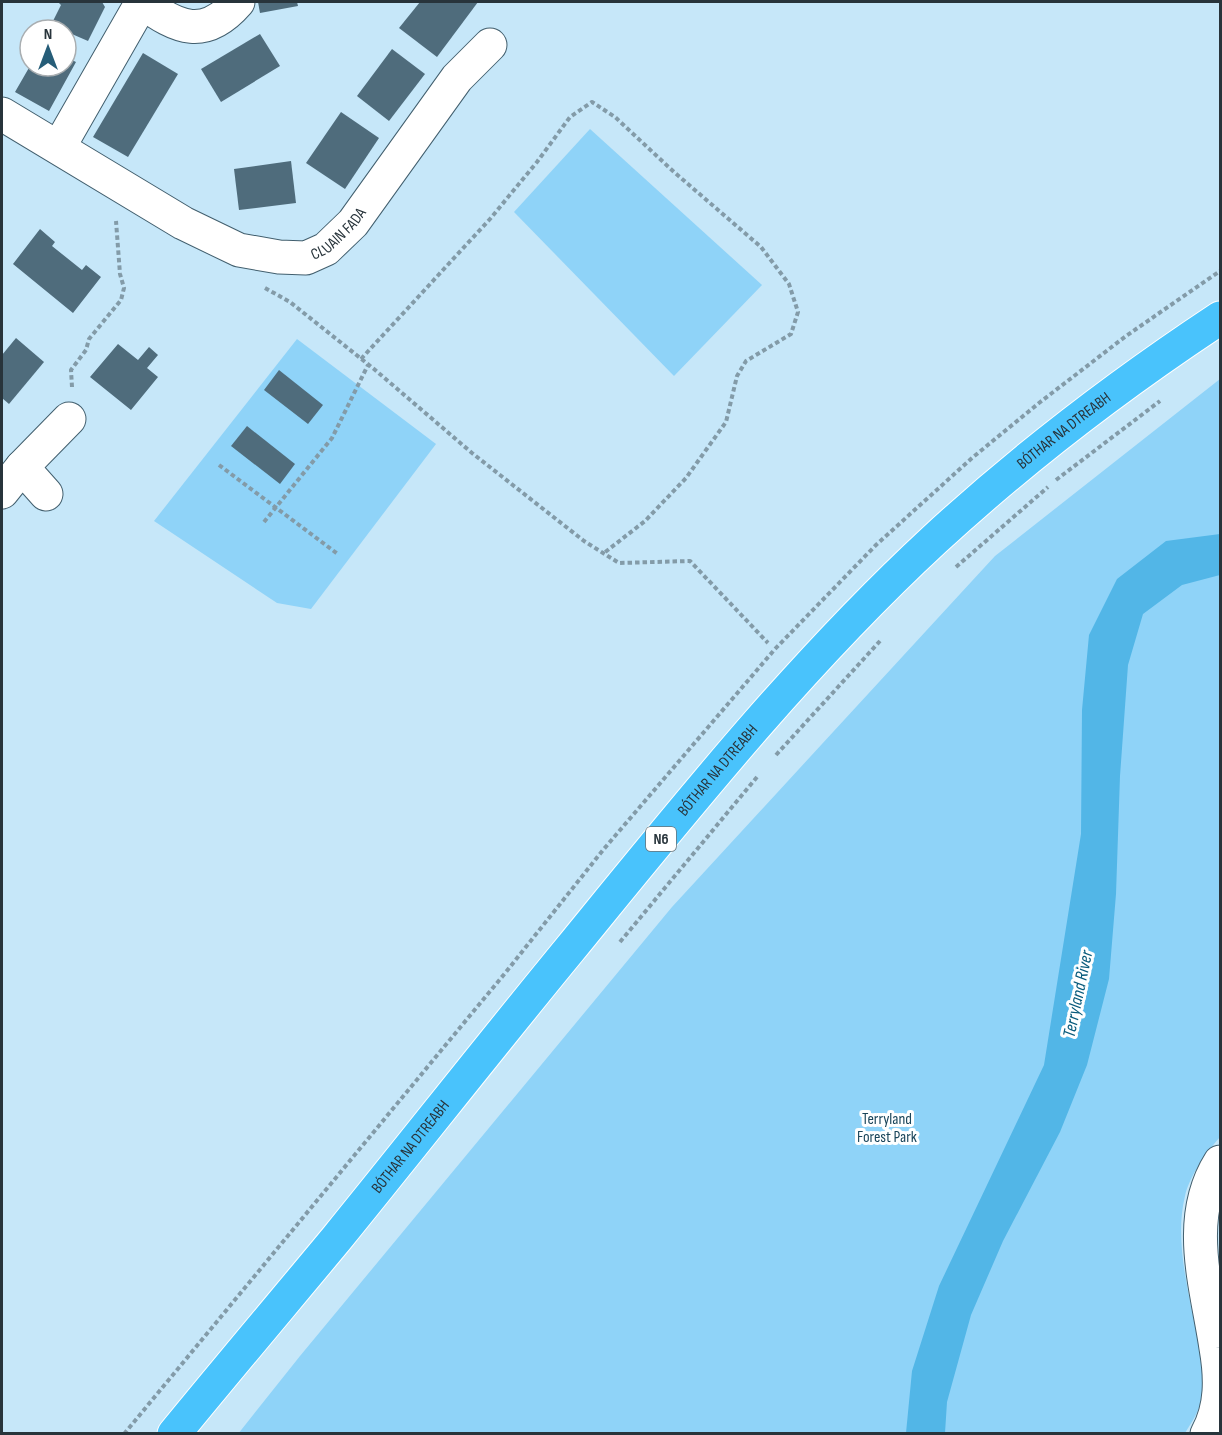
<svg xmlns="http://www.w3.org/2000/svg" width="1222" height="1435" font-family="'Sofia Sans Condensed',sans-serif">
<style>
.green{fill:#8fd3f8}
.water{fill:#52b6e7}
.building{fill:#4f6c7c}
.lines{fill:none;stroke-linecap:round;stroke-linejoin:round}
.minor-casing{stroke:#425f6e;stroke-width:35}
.highway-casing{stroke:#fff;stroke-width:35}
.path{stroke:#839ba8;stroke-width:4;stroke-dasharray:4.5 3;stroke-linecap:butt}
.minor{stroke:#fff;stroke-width:33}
.highway{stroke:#49c3fc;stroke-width:33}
.labels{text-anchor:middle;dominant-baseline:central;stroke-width:6;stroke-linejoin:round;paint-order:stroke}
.shield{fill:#fff;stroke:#687176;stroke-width:1.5}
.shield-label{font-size:15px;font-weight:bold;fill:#28343b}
.street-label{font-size:16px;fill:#28343b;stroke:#fff}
.park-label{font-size:16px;fill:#1a455a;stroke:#fff}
.water-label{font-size:18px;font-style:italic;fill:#095b7c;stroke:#fff}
</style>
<rect width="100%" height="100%" fill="#c6e7f9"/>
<g class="green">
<polygon points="590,129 762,285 674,376 514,212"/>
<polygon points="297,339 436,444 311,609 277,603 154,521"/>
<path d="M1220 379V1137C1206 1153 1190 1175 1185 1196 1174 1241 1189 1292 1197 1337 1200 1356 1205 1377 1202 1396 1200 1410 1192 1422 1185 1433L238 1434 300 1356 672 907 995 556Z"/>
</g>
<polygon class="water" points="1220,534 1220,575 1182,585 1143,614 1128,665 1120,776 1116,894 1109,979 1087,1065 1060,1132 1003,1241 971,1315 947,1402 945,1433 906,1433 912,1371 939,1286 1044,1065 1081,834 1082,710 1089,635 1117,579 1166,541"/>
<g class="building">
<polygon points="58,2 102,2 105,7 88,41 51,25 61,5"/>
<polygon points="258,2 297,2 298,6 260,13"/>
<polygon points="420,2 478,2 437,57 399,28"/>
<polygon points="260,34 280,66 221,102 201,69"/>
<polygon points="392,49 425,74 389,121 357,96"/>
<polygon points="143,53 178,74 128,157 93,137"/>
<polygon points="66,57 76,62 49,111 15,92 30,66 66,66"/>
<polygon points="341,112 379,138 345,189 306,163"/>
<polygon points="291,161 296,203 239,210 234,169"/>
<polygon points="40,229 55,242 52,246 82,270 86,265 101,277 73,313 13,264"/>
<polygon points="16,338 44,362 9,404 2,398 2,355"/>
<polygon points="118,344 138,360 149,347 158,355 147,368 158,377 131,410 90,377"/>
<polygon points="279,370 323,405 308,424 264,390"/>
<polygon points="247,426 295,464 280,484 231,446"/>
</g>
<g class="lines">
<defs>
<g id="minor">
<path d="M142 2C178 29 205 40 238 2"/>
<path id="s1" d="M2 114 183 223 239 250 279 257 306 258 326 249 353 223 457 78 490 45"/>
<polyline points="59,147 142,2"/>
<polyline points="22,467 46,494"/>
<polyline points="2,492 22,467 69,419"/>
<path d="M1207 1434C1222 1407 1221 1377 1216 1348 1207 1287 1184 1219 1220 1162"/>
</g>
<g id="highway">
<path id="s2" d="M174 1434C228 1368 283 1303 337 1238 415 1142 491 1045 570 949 685 808 800 664 934 540 1023 458 1120 384 1220 318"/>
</g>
</defs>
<use href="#minor" class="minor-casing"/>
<use href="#highway" class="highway-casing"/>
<g class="path">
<polyline points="265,288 290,302 374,369 472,453 584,541 619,563 690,561 768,643"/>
<polyline points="361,359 490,219 537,162 570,117 592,102 615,117 674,172 761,247 789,284 798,312 791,334 746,361 737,376 726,422 686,478 645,521 604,553"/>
<polyline points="72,387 71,370 86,350 89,339 121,300 124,288 120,274 116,221"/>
<polyline points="219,465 339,555"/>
<polyline points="1056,480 1160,401"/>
<polyline points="264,522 332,438 368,365"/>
<polyline points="956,567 1048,487"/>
<polyline points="776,755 880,641"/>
<polyline points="620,942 757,777"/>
<polyline points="124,1434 506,972 603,850 775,649 876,545 972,458 1039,403 1126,336 1220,271"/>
</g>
<use href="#minor" class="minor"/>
<use href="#highway" class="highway"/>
</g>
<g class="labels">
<rect class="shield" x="646" y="827" width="30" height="24" rx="4.5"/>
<g class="shield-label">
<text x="661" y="839">N6</text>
</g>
<g class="street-label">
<text stroke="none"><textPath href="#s1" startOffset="382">CLUAIN FADA</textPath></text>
<text stroke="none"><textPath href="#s2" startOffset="1344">BÓTHAR NA DTREABH</textPath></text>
<text stroke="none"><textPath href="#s2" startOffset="858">BÓTHAR NA DTREABH</textPath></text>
<text stroke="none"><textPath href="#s2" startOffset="372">BÓTHAR NA DTREABH</textPath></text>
</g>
<g class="park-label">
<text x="887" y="1119">Terryland<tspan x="887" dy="18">Forest Park</tspan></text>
</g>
<g class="water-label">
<text transform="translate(1078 994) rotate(-78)">Terryland River</text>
</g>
</g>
<rect width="1222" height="1435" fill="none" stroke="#28343b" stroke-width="6"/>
<g transform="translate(48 48)"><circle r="28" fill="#ffffff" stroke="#a9aeb1" stroke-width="1.5"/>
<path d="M0-4.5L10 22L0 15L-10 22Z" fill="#265d78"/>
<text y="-9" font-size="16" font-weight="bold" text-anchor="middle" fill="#28343b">N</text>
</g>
</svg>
